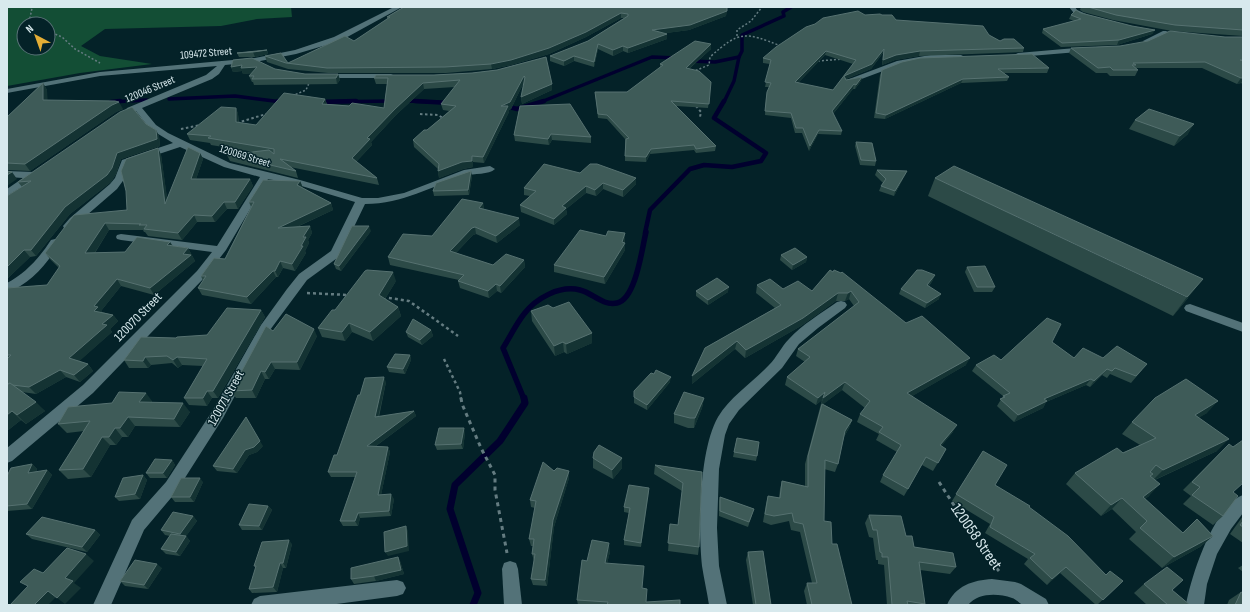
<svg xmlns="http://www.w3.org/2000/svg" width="1250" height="612" font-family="'Sofia Sans Condensed',sans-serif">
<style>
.green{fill:#134e35;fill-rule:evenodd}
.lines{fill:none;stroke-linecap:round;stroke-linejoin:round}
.stream-far3{stroke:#01002e;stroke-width:3.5}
.stream-far2{stroke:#01002e;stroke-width:4.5}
.stream-far1{stroke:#01002e;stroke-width:5.5}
.stream{stroke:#01002e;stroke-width:7}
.path-far3{stroke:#647c81;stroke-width:1.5;stroke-dasharray:2 2;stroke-linecap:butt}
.path-far2{stroke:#647c81;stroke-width:2;stroke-dasharray:2.5 2.5;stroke-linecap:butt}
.path-far1{stroke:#647c81;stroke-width:2.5;stroke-dasharray:3 3;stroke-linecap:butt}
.path{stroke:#647c81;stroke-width:3;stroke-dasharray:4 4;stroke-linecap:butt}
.minor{fill:#537278;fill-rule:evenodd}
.wall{fill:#2c4a47;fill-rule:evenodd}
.shaded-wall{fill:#143333}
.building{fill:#3e5b58;stroke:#567170;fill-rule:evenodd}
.labels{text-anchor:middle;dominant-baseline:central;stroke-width:3;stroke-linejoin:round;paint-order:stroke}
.far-street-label{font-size:11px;fill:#d8e9ed;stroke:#042228}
.street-label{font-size:13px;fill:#d8e9ed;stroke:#042228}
.near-street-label{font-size:16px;fill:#d8e9ed;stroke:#042228}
</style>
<rect width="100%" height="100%" fill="#042228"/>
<path class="green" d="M7 7H291L292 17 257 19 221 26 105 29 81 46 100 56 152 64 80 73 7 86ZM24 24H48V48H24Z"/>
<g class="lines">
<g class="stream-far3">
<polyline points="691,61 715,62 739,57 742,51 742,35 784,16 783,12 791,7"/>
<polyline points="169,99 235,96 282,102"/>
<polyline points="404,101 438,102"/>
<polyline points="111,102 147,100"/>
<polyline points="318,102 392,101"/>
<polyline points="541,102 652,57 677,58"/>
<polyline points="724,102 734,81 739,57"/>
</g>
<g class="stream-far2">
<polyline points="278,101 282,102"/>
<polyline points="415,101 450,103"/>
<polyline points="111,102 120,101"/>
<polyline points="318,102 356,101"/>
<polyline points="506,106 517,109 544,101"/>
<polyline points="645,233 650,210 690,169 704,165 732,167 761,161 766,153 714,118 724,101"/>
</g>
<path class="stream-far1" d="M524 399 503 348C510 337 516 324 524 314 536 298 560 285 580 290 593 293 602 306 617 303 636 299 642 248 646 232"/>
<polyline class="stream" points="473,605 478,593 450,509 455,485 500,441 525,403 524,398"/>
<g class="path-far3">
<polyline points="29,7 32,8 29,23 31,24"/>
<polyline points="48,31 62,37 75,49 100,63"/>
<polyline points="737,36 737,30 751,21 762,7"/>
<polyline points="818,61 843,59"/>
<path d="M692 72 709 65 710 57C740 30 745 32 781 46"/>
<polyline points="292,96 306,90 309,83"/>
</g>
<g class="path-far2">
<polyline points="696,106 701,112 700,117"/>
<polyline points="420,114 438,115 443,118"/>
<polyline points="237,123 266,114"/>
<polyline points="181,129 200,125"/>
</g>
<g class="path-far1">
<polyline points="307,293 348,295"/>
<polyline points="383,297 409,301 458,336"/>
<polyline points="444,359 460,392 461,399"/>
</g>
<g class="path">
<polyline points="461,398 462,404 481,448 495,475 495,490 507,553"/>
<polyline points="939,482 990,561 999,571"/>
</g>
<g class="minor">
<path d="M394 7H402L340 41 296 54 255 62 225 65 219 74 212 79 142 108 156 125 168 133 230 163 300 180 362 198H378L404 193 464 170 490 166 495 169C489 175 474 173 465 176 430 186 404 204 365 204L340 256 307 280 270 330 223 418 176 492 144 530 111 605H93L132 520 166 482 213 410 261 325 287 289 299 274 331 251 355 202 295 184 268 179 226 250 205 277 93 393 12 461 7 463V448L83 385 197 271 212 252 121 240 117 239 116 237 117 235 121 234 217 246 260 177 224 167 180 147 129 164 125 178 117 189 72 228H64L63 226 70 218 110 184 115 178 122 160 173 143 150 129 136 111 127 112 126 110 127 108 206 75 217 66 100 76 7 93V89L100 72 255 58 295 50 334 37Z"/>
<polygon points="1069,7 1075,7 1077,10 1093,17 1090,19 1073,12"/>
<polygon points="1163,31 1166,31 1170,33 1150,43 1147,43 1143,41"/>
<polygon points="1087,47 1090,47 1090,51 1018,57 1014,55 1018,53"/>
<path d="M930 55H961L965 57 961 59C943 59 925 59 908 63 887 68 868 78 848 83L844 81 897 61Z"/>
<polygon points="320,74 391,74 395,76 391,78 320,78"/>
<polygon points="7,171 34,172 37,173 39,176 7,196 7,189 23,178 7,177"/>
<path d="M55 239 60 242C49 262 30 285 7 292V283C26 273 40 257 51 240Z"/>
<path d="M841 301 845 302 847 305 845 308 818 328 799 344 782 368 739 410 729 424 725 435 719 469 717 528 719 566 727 605H709C707 592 704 579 702 566 698 528 699 450 718 417 731 396 752 383 769 365 777 357 781 347 789 339 803 324 820 314 837 302Z"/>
<polygon points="1190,304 1243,323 1243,332 1186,311 1184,308 1186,305"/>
<path d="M1243 495V513L1231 529 1217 554 1207 584 1204 605H1186C1191 576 1214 506 1243 495Z"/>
<polygon points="510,561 516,563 518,569 522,605 504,605 502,569 504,563"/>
<path d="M992 579 1015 582 1021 584 1046 599 1049 605C1041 605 1030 607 1023 605 1019 603 1016 599 1012 598 997 593 978 593 968 605H947C955 586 973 580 992 579Z"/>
<polygon points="397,580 403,582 406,588 403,594 397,596 329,605 251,605 254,599 260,596"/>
</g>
</g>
<g class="wall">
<polygon points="727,7 726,16 689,30 666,33 667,34 667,39 628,53 623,51 613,56 598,49 594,67 574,61 564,66 550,61 550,56 588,41 624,18 621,18 586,37 549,54 511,65 492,69 446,73 328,73 288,69 267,62 265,56 288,63 354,41 388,19 387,17"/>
<polygon points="1081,7 1243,7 1243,36 1172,31 1113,20 1083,12 1080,10"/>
<polygon points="1081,13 1132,26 1155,30 1152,34 1117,45 1061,47 1042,33 1043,29 1074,21 1069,19 1071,15"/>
<path d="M865 15H882L896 20 989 35 1000 41 1024 48 1023 52 919 56 895 60 882 65 883 53 871 69 846 79V80L862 77 861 81 855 89H853L833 114 842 131 841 135 818 134 809 151 802 133H795L791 118 765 115 766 96 769 87H765L770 64 763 63V58ZM825 55 853 64 833 90 798 83Z"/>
<polygon points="1225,37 1243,37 1243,84 1241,83 1237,84 1202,68 1136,68 1138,70 1135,76 1110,76 1107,73 1096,73 1069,53 1071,48 1120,46"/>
<polygon points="711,44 711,49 689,69 711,82 708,108 676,106 716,146 715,151 696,153 694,150 650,154 646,162 625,161 625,139 607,119 598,118 595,92 627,92 660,68 660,64"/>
<polygon points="267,50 268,54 255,57 239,57 237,53"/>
<polygon points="546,57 552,90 522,104 521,97 524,82 511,109 509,110 509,112 484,163 473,162 473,167 463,169 439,178 438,171 438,169 414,147 413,140 427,130 449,111 443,110 441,104 455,87 424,89 396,115 371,142 372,145 356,162 377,178 379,185 290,167 296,171 298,178 230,161 227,155 254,152 211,145 210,143 190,140 187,134 236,108 238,114 239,123 256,125 325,99 327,104 384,108 387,84 376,84 374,78 472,73 497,70"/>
<polygon points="231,67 305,74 338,74 340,80 337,84 254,85 253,82 252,82 249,76 252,73 243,74 242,71 233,72"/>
<polygon points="1049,68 1047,73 1004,73 1009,77 1007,81 961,83 885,119 874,118 880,75 882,70"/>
<polygon points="43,83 47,90 47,100 123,109 116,112 30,171 7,170 7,117"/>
<polygon points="520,106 591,137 591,143 552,140 549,145 515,141 514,135"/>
<polygon points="1135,120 1188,134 1174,146 1129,129"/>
<polygon points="146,124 156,130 159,136 160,146 121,159 116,174 111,182 70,214 36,256 30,257 7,279 22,187 18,182"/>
<polygon points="856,142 876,161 875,166 860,165 855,146"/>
<polygon points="158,148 161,155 167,199 200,153 203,159 196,179 250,179 253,186 238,209 227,209 215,222 197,222 182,240 148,236 145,232 144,232 143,230 109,230 95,253 125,252 170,242 173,246 188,248 195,261 154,295 121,286 101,311 102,312 113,315 118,321 110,329 112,332 79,361 88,364 93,371 80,382 66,377 36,394 22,392 45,411 26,424 21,420 7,431 7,288 47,285 59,268 50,259 45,253 127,210"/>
<polygon points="877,170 907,171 905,175 894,196 879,191 881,186 883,183 875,175"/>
<polygon points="580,173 636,184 623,197 603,189 596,196 586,193 566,209 567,214 554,225 521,212 520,205 530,196 524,195 524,188"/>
<polygon points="472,176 469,195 434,196 433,191"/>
<polygon points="935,178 1188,298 1173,316 928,196"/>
<polygon points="300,181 303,188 331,203 333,210 297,227 310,226 312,233 308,240 309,243 305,251 306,253 295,271 283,268 278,277 276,277 251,304 202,295 198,288 203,281 201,276 225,259 251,207 249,202"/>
<polygon points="483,203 484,210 520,225 497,243 476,234 473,235 456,253 493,265 524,260 525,267 501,293 497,291 489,298 460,288 458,281 459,280 390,265 388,257 432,236"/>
<polygon points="371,231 341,271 336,269 334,264"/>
<polygon points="606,236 625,240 624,243 625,250 605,284 554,272 554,265"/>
<polygon points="781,255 807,257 806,262 792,270 780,260"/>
<polygon points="967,267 995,287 992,292 974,292 965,272"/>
<polygon points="830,270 906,323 966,365 912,396 953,432 941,446 946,449 933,471 922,465 904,496 880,482 883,475 897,452 876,440 879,434 857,422 860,414 865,408 842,390 823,404 852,420 849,428 844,437 838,464 835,472 824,469 824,521 852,605 807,605 804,591 807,583 812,583 800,532 791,530 789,521 771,525 763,522 766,504 768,496 779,498 780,489 782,481 805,486 805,464 822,400 816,405 785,385 787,377 805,362 796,356 798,349 854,306 849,299 845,301 836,301 801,326 745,358 735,349 692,384 705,348 775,308 756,293 757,285 783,289 812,291"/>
<polygon points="933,280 929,286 939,299 925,308 899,294 901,289"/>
<polygon points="396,281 385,299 398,307 401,316 373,341 352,332 345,341 322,337 318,328 335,310"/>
<polygon points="696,291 728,292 708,305 696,296"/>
<polygon points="553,308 592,333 592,343 567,354 564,352 555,356 532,321 531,311"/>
<polygon points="261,310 265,317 218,398 212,398 207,406 189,405 184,398 203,366 182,365 178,368 172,363 151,365 148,368 129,368 124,360 176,338 207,335"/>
<polygon points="431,330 433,336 422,345 408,337 406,332"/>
<polygon points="273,331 317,336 300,370 275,369 269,379 265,379 256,398 236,398 231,391"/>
<polygon points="1052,342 1074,358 1103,358 1142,370 1131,383 1110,374 1107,378 1102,375 1090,387 1086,385 1046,402 1043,408 1014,422 997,406 1003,396 972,371 976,365 1001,360"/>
<polygon points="410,355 411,360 405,374 389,372 387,367"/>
<polygon points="654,374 670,382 647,410 634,403 634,391"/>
<polygon points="386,382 379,417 414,411 416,416 376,446 388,447 390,452 381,495 394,499 391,516 360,518 358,526 343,526 340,521 355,477 331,477 328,472 337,455 360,395"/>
<polygon points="704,398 702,408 694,428 688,428 674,423 674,414"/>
<polygon points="152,401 152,402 190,412 180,427 135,426 128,437 122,437 116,445 110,445 91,477 68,479 59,470 84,431 67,433 58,424"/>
<polygon points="1207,413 1199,417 1217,451 1155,480 1149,496 1145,499 1182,533 1197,519 1213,536 1200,547 1162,568 1129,539 1136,532 1112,509 1101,516 1066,484 1075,473 1140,445 1122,434 1132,422"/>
<polygon points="465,433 463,449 437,450 435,445"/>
<polygon points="737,438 757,456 756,461 733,457"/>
<polygon points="263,446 257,452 249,455 237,473 217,471 213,466"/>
<polygon points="983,451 995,485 1029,507 1106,575 1123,581 1097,605 1096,605 1060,573 1047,585 1024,564 1028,559 985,533 990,524 952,501"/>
<polygon points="1220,453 1233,492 1223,516 1213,525 1183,504 1191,496 1183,490"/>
<polygon points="593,458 622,458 622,468 613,479 593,468"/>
<polygon points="172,460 175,465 167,478 150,478 146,473"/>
<polygon points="32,464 37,469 36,472 47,470 52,475 32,509 7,511 7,476"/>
<polygon points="655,465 702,472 699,547 698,555 668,551 670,524 678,525 682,491 654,474"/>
<polygon points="554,471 569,478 554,527 547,586 533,585 531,579 534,561 532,554 533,546 531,546 529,539 535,508 531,507 530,500"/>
<polygon points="143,475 147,480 140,499 119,501 115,497"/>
<polygon points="203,482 194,502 175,502 171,497"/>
<polygon points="649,488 641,547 624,545 624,540 629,513 624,512 624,507"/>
<polygon points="720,497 754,509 748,527 719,516 719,501"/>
<polygon points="268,506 272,510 262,530 242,530 239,525"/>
<polygon points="869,515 906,536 914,547 956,567 950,574 920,570 925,604 924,605 887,605 884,565 878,564 878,560 876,560 873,538 869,537 865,523"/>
<polygon points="193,516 197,521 186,536 190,541 180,556 166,554 161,549 170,536 165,535 161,530"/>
<polygon points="1243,516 1243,543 1230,534"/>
<polygon points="95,530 100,535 87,552 32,539 26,534"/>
<polygon points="292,544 286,568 283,568 277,592 252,593 249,589 256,567 254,566"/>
<polygon points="610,552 607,563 642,588 646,602 680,605 578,605 577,600 587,561"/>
<polygon points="748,552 771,605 753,605 746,560"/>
<polygon points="398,557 400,561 404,574 376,581 354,584 351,579"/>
<polygon points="1243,565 1243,572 1238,568"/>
<polygon points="162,568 148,589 125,586 120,581"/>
<polygon points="1144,584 1172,590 1190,605 1147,605 1134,593"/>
<polygon points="1241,592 1243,605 1227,605 1229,600"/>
</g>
<g class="shaded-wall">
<polygon points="727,11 726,16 689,30 652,35 652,30"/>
<polygon points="621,13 621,18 586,37 549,54 511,65 492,69 491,64"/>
<polygon points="1155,30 1152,34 1117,45 1119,40"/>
<polygon points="667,34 667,39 628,53 628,48"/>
<polygon points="598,44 598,49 594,67 594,62"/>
<polygon points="711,44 711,49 685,72 686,68"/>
<polygon points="623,46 623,51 613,56 613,50"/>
<polygon points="884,49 883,53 871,69 843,80 844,76"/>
<polygon points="267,50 268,54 255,57 253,52"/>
<polygon points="826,51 825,55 794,87 795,82"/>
<polygon points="920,51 919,56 895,60 882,65 883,60 896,55"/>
<polygon points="574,56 574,61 564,66 564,61"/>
<polygon points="242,65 257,67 259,73 243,74 242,71 233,72 231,67"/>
<polygon points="338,74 340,80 337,84 336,78"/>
<polygon points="524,76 524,82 511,109 509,110 509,112 484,163 483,157 501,106"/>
<polygon points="862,77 861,81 855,89 856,85"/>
<polygon points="1241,78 1243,78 1243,81 1241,83 1237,84"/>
<polygon points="963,79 961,83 885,119 886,115"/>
<polygon points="43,83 47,90 48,107 43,100"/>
<polygon points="423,83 424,89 396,115 371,142 372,145 354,164 352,158 367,138 395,109"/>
<polygon points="552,84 552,90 522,104 521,97"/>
<polygon points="854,84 853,89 831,116 832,111"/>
<polygon points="325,99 327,105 322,104"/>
<polygon points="119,102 123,109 116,112 30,171 25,164 112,105"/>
<polygon points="236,108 238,114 239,129 236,122"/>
<polygon points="1194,124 1188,134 1174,146 1180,136"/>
<polygon points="156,130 159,136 160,146 121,159 116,174 111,182 70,214 36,256 31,250 65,207 117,153"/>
<polygon points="819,130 818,134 809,151 810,146"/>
<polygon points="551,134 552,140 549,145 548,139"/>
<polygon points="158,148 161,155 169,211 165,204"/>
<polygon points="651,149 650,154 646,162 646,157"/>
<polygon points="200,153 203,159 194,185 191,179"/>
<polygon points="472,156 473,162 473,167 463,169 439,178 438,171"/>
<polygon points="471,171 472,176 469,195 468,190"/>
<polygon points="907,171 905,175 894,196 895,191"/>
<polygon points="12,172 17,179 7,186 7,175"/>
<polygon points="636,178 636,184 623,197 623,190"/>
<polygon points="250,179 253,186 238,209 235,202"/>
<polygon points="300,181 303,188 297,185"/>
<polygon points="603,183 603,189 596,196 595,190"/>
<polygon points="586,186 586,193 566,209 567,214 554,225 554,219 562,206"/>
<polygon points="224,202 227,209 215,222 212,216"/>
<polygon points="331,203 333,210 281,234 278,228"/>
<polygon points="483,203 484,210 479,208"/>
<polygon points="194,215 197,222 182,240 178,233"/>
<polygon points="519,218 520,225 497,243 496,236"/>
<polygon points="105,223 109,230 90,260 85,253"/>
<polygon points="310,226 312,233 308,240 309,243 305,251 306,253 295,271 292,264 301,246 303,237"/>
<polygon points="369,226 371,231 341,271 339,266"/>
<polygon points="475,227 476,234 473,235 451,258 450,251 472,228"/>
<polygon points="625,233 625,240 622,249 625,243 625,250 605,284 604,277 622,242"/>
<polygon points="170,242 174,249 167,245"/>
<polygon points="188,248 195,261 154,295 150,288"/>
<polygon points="24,250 30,257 7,279 7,267"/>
<polygon points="807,257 806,262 792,270 793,265"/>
<polygon points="524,260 525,267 501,293 500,286"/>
<polygon points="280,261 283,268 278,277 275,271"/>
<polygon points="273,271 276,277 251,304 247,297"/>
<polygon points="393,272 396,281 382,304 379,295"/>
<polygon points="935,275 933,280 925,290 927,285"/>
<polygon points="117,279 121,286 101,311 103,314 94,311 94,306"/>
<polygon points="1203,279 1188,298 1173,316 1187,297"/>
<polygon points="496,284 497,291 489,298 488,291"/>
<polygon points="729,287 728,292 708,305 708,300"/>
<polygon points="851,291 849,299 845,301 848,293"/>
<polygon points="838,293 836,301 801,326 745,358 746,350"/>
<polygon points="941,294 939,299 925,308 927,303"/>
<polygon points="398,307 401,316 373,341 370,332"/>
<polygon points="261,310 265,317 218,398 213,391"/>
<polygon points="113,315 118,321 110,329 112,332 75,365 69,358 102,324"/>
<polygon points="349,323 352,332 345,341 342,332"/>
<polygon points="314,329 317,336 300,370 297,362"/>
<polygon points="431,330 433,336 422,345 420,340"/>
<polygon points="592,333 592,343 567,354 566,344"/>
<polygon points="737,341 735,349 692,384 692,376"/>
<polygon points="563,342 564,352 555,356 554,346"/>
<polygon points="410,355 411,360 405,374 403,369"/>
<polygon points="145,357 151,365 148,368 143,361"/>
<polygon points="177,357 182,365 178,368 173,360"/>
<polygon points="970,358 966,365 904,401 907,393"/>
<polygon points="271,362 275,369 269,379 265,372"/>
<polygon points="88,364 93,371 80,382 74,375"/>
<polygon points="1107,369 1102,375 1090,387 1094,381"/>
<polygon points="60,370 66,377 36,394 29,387"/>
<polygon points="261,371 265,379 256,398 252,390"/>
<polygon points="384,377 386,382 377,422 375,417"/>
<polygon points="671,377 670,382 647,410 647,405"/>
<polygon points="1091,379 1086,385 1046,402 1043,408 1014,422 1018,415 1044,399"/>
<polygon points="845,382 842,390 821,406 823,398"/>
<polygon points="207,391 212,398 207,406 203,398"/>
<polygon points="825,392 822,400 816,405 818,398"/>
<polygon points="146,393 152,401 146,411 139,402"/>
<polygon points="704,398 702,408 694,428 695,418"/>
<polygon points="1218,401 1207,413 1185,426 1195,415"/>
<polygon points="36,402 45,411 26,424 17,415"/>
<polygon points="183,403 190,412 180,427 174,419"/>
<polygon points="12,411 21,420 7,431 7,415"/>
<polygon points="414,411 416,416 369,451 367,446"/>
<polygon points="128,417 135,426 128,437 120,428"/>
<polygon points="246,417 263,446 257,452 249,455 237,473 233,469"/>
<polygon points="852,420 849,428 842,440 845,431"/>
<polygon points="957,425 953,432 936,453 940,445"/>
<polygon points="115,428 122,437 116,445 109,437"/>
<polygon points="464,428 465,433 463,449 461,444"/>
<polygon points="102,437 110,445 91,477 83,469"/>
<polygon points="1229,439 1217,451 1152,481 1163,470"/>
<polygon points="388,447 390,452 380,500 378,495"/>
<polygon points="622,458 622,468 613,479 612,470"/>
<polygon points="172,460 175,465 167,478 163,473"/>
<polygon points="32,464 37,469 33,478 28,473"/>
<polygon points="47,470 52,475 32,509 27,504"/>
<polygon points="569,471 569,478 554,527 547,586 545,580 553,520"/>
<polygon points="143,475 147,480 140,499 135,494"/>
<polygon points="200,478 203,482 194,502 190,497"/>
<polygon points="1160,484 1149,496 1132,508 1143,497"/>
<polygon points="649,488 649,493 641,547 641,543"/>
<polygon points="391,494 394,499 391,516 389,511"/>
<polygon points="1122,498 1112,509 1101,516 1111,505"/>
<polygon points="268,506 272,510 262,530 259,526"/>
<polygon points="358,513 360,518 358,526 355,521"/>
<polygon points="193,516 197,521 185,538 180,534"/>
<polygon points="406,526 408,531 409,551 388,556 385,552"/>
<polygon points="95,530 100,535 87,552 82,547"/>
<polygon points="186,536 190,541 180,556 176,552"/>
<polygon points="1213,536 1200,547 1162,568 1174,557"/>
<polygon points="289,540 292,544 286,568 283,563"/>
<polygon points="609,543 610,552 605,571 605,563"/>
<polygon points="86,554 94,561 74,583 81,588 65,604 57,598 65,578"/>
<polygon points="398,557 400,561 404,574 376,581 374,576"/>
<polygon points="280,563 283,568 277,592 273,587"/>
<polygon points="157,564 162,568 148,589 144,585"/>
<polygon points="1066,567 1060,573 1047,585 1052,579"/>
<polygon points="48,591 56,597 48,605 34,605"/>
</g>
<g class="building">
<polygon points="404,7 727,7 727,11 690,25 652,30 667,34 628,48 623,46 613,50 598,44 594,62 574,56 564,61 550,56 588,41 628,16 628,14 621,13 586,32 549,48 511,60 491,64 445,67 327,68 286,63 265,56 281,53 288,63 345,36 354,41 390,17 387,17"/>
<polygon points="1088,7 1243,7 1243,30 1175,25 1116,15"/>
<polygon points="1076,10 1081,13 1132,26 1155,30 1119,40 1062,43 1043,29 1081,19 1071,15"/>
<path d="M858 11 865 15 880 14 882 15H892L896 20 983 26 989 35 1000 41 1004 39H1014L1024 48 920 51 896 55 883 60 884 49 872 64 844 76 846 80 862 77 856 85 854 84 832 111 842 131 819 130 810 146 803 128H796L791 113 765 111 767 92 771 83 765 82 771 60 763 58 776 47 806 27 815 24 823 18ZM826 51 856 60 833 90 795 82Z"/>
<polygon points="1170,31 1225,37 1243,37 1243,60 1240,60 1243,61 1243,78 1241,78 1205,62 1133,63 1136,65 1132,65 1138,70 1113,70 1110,67 1098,68 1071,48 1120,46 1148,41"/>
<polygon points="695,41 711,44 686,68 699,71 711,82 709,104 671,101 716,146 696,149 694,145 651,149 646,157 625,156 626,139 629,138 607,115 598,114 595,92 627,92 663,65 660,64"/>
<polygon points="267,50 253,52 237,53"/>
<polygon points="1032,54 1049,68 998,69 1009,77 963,79 886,115 876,113 882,70 902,62 920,58"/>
<polygon points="546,57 552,84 521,97 525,77 524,76 510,102 501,106 508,106 483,157 472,156 472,161 462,162 438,171 439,164 413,140 424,130 427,130 456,106 441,104 460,80 423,83 395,109 367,138 370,139 352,158 377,178 280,159 296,171 227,155 269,150 274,154 274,149 208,138 211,136 187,134 221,107 236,108 236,122 256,125 284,93 325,99 322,104 349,106 352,103 384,108 388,78 374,78 376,75 434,75 472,73 497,70"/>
<polygon points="252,58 275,69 305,74 338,74 336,78 252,79 254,76 249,76 257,67 241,68 242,65 231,67 233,60"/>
<polygon points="43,83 43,100 115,101 119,102 112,105 25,164 7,163 7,117"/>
<polygon points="570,104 591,137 551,134 548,139 514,135 520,106"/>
<polygon points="132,107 146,124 156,130 157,139 117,153 112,168 107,175 65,207 31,250 24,250 7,267 7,196 31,181 18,182 120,112"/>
<polygon points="1149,109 1194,124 1180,136 1135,120"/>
<polygon points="856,142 872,143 876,161 861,160"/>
<polygon points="188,147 200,153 191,179 250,179 235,202 224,202 212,216 194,215 178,233 144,229 147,225 139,225 141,224 105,223 85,253 125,252 137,237 170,242 167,245 188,248 183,254 191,255 150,288 117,279 94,306 98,307 94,311 113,315 102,324 107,325 69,358 88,364 74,375 60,370 29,387 12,385 10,383 7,384 7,359 11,355 7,355 7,288 47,285 60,266 45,253 74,215 127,210 126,191 121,171 126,159 158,148 165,204"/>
<polygon points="544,164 580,173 590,164 597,164 636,178 623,190 603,183 595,190 586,186 562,206 566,208 554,219 520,205 536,191 524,188"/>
<polygon points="954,166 1203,279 1187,297 935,178"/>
<polygon points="877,170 907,171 895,191 881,186 886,179"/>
<polygon points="7,171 12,172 7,175"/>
<polygon points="471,171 468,190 433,191 436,183"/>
<polygon points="263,180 300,181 297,185 331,203 278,228 310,226 303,237 306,237 301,246 303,246 292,264 280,261 275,271 273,271 247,297 198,288 206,276 201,276 214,258 225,259 254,202 249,202"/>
<polygon points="462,199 483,203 479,208 519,218 496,236 475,227 472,228 450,251 493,265 506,254 524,260 500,286 496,284 488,291 458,281 464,275 388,257 403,234 432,236"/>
<polygon points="352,226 369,226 339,266 334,264"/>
<polygon points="580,230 606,236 608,231 625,233 622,242 625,243 604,277 554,265"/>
<polygon points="795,248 807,257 793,265 781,255"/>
<polygon points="985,266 995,287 977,287 967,267"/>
<polygon points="367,270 393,272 379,295 398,307 370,332 349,323 342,332 318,328 332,310 335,310 365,271"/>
<polygon points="830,270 833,272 834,270 841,273 842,272 906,323 922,316 970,358 907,393 957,425 940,445 946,449 938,463 926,457 908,489 883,475 901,445 879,432 883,427 860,414 870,401 845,382 823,398 825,392 818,398 787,377 810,357 798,349 859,302 851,291 848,293 838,293 803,318 746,350 737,341 692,376 705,348 781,305 757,285 770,279 783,289 798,281 812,291"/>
<polygon points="917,270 922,270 935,275 927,285 941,294 927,303 901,289"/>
<polygon points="717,278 729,287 708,300 696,291"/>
<polygon points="569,302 592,333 566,344 563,342 554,346 531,311 548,305 553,308"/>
<polygon points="227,308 261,310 213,391 207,391 203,398 184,398 207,359 177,357 173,360 167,356 145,357 143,361 124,360 141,337 176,338 177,337 207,335"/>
<polygon points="286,314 314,329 297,362 271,362 265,372 261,371 252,390 231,391 266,326 273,331"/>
<polygon points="1047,318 1061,324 1052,342 1074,358 1083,348 1103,358 1117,346 1147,364 1136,376 1115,368 1112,371 1107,369 1094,381 1091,379 1044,399 1047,401 1018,415 1000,399 1005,397 1003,396 1010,393 976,365 994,355 1001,360"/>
<polygon points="413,319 431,330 420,340 406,332"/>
<polygon points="395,354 410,355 403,369 387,367"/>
<polygon points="656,370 671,377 647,405 634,397 634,391 651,373 654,374"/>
<polygon points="384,377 375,417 414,411 367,446 388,447 378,495 391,494 389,511 358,513 355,521 340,521 357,472 328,472 334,455 337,455 358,395 360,395 365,378"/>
<polygon points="1186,379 1218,401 1195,415 1229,439 1163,470 1156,465 1150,472 1153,474 1150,476 1160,484 1143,497 1183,533 1197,519 1213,536 1174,557 1140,528 1147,521 1122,498 1111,505 1075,473 1117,448 1123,453 1156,438 1132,422 1155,398"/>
<polygon points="10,383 36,402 17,415 12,411 7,415 7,385"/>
<polygon points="119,392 146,393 139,402 183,403 174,419 128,417 120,428 115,428 109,437 102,437 83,469 59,470 90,421 58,424 68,407 112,403"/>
<polygon points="684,392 704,398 695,418 690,418 674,414"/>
<polygon points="822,404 852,420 845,431 838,464 825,460 824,521 831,522 832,544 837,544 852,605 812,605 807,583 817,583 803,524 794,522 792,513 774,516 765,514 768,496 780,498 782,481 808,487 808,456"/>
<polygon points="246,417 260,441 254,447 245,450 233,469 213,466"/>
<polygon points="439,428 464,428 461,444 435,445"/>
<polygon points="737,438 759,442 757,456 734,452"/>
<polygon points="1243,440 1243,480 1242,481 1243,483 1233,492 1238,496 1223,516 1192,495 1200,487 1192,482 1229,444 1233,447"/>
<polygon points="599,445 622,458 612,470 593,458 594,452"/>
<polygon points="983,451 1007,465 995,485 1030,506 1029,507 1068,536 1106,575 1110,571 1123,581 1103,600 1066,567 1052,579 1030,558 1035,554 990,527 994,517 956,494"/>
<polygon points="155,459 172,460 163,473 146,473"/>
<polygon points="543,462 554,471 557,468 569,471 553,520 545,580 531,579 535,554 532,554 534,539 529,539 536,501 530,500"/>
<polygon points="32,464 28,473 47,470 27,504 7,506 7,476 11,468"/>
<polygon points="655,465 702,472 699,547 668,543 670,524 678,525 683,483"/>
<polygon points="143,475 135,494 115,497 123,478"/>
<polygon points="181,478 200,478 190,497 171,497"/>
<polygon points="629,485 649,488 641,543 624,540 630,508 624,507"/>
<polygon points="720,497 754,509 749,522 720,511"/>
<polygon points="249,504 268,506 259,526 239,525"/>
<polygon points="173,512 193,516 180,534 161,530"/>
<polygon points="869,515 901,516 906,536 912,536 914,547 953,553 956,567 919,562 925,604 907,601 908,605 892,605 888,557 882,557 882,553 880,552 877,530 873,530"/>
<polygon points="42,517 95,530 82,547 26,534"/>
<polygon points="1243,521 1243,527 1240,525"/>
<polygon points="406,526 407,546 385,552 384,532"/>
<polygon points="171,534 186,536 176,552 161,549"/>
<polygon points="289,540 283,563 280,563 273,587 249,589 256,566 254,566 262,542"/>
<polygon points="592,540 609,543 605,563 644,566 642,588 647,589 646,602 680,600 680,605 607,605 608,602 577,600 582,560 587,561"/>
<polygon points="67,548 86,554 65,578 73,581 57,598 48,591 34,605 10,605 28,586 20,582 34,569 43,573"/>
<polygon points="763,551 771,605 756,605 748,552"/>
<polygon points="398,557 401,570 374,576 351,579 351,568"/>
<polygon points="135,560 157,564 144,585 120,581"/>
<polygon points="1167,567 1183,580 1172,590 1190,605 1168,605 1144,584"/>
<polygon points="1241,592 1243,593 1243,605 1235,605"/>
</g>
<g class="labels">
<g class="far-street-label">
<text transform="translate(206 53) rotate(-5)">109472 Street</text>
<text transform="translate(150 89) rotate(-23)">120046 Street</text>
<text transform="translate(245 156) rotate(17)">120069 Street</text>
</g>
<g class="street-label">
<text transform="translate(138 317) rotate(-46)">120070 Street</text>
<text transform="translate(226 398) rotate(-61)">120071 Street</text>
</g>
<g class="near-street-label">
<text transform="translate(976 537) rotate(55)">120058 Street</text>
</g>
</g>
<rect width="1250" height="612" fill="none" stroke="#d8e9ed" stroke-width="16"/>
<g transform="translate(36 36) rotate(319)"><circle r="19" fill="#042228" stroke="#597277"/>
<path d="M0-3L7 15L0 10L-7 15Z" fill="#e4ae35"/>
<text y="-6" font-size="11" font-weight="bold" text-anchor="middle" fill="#d8e9ed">N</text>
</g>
</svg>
